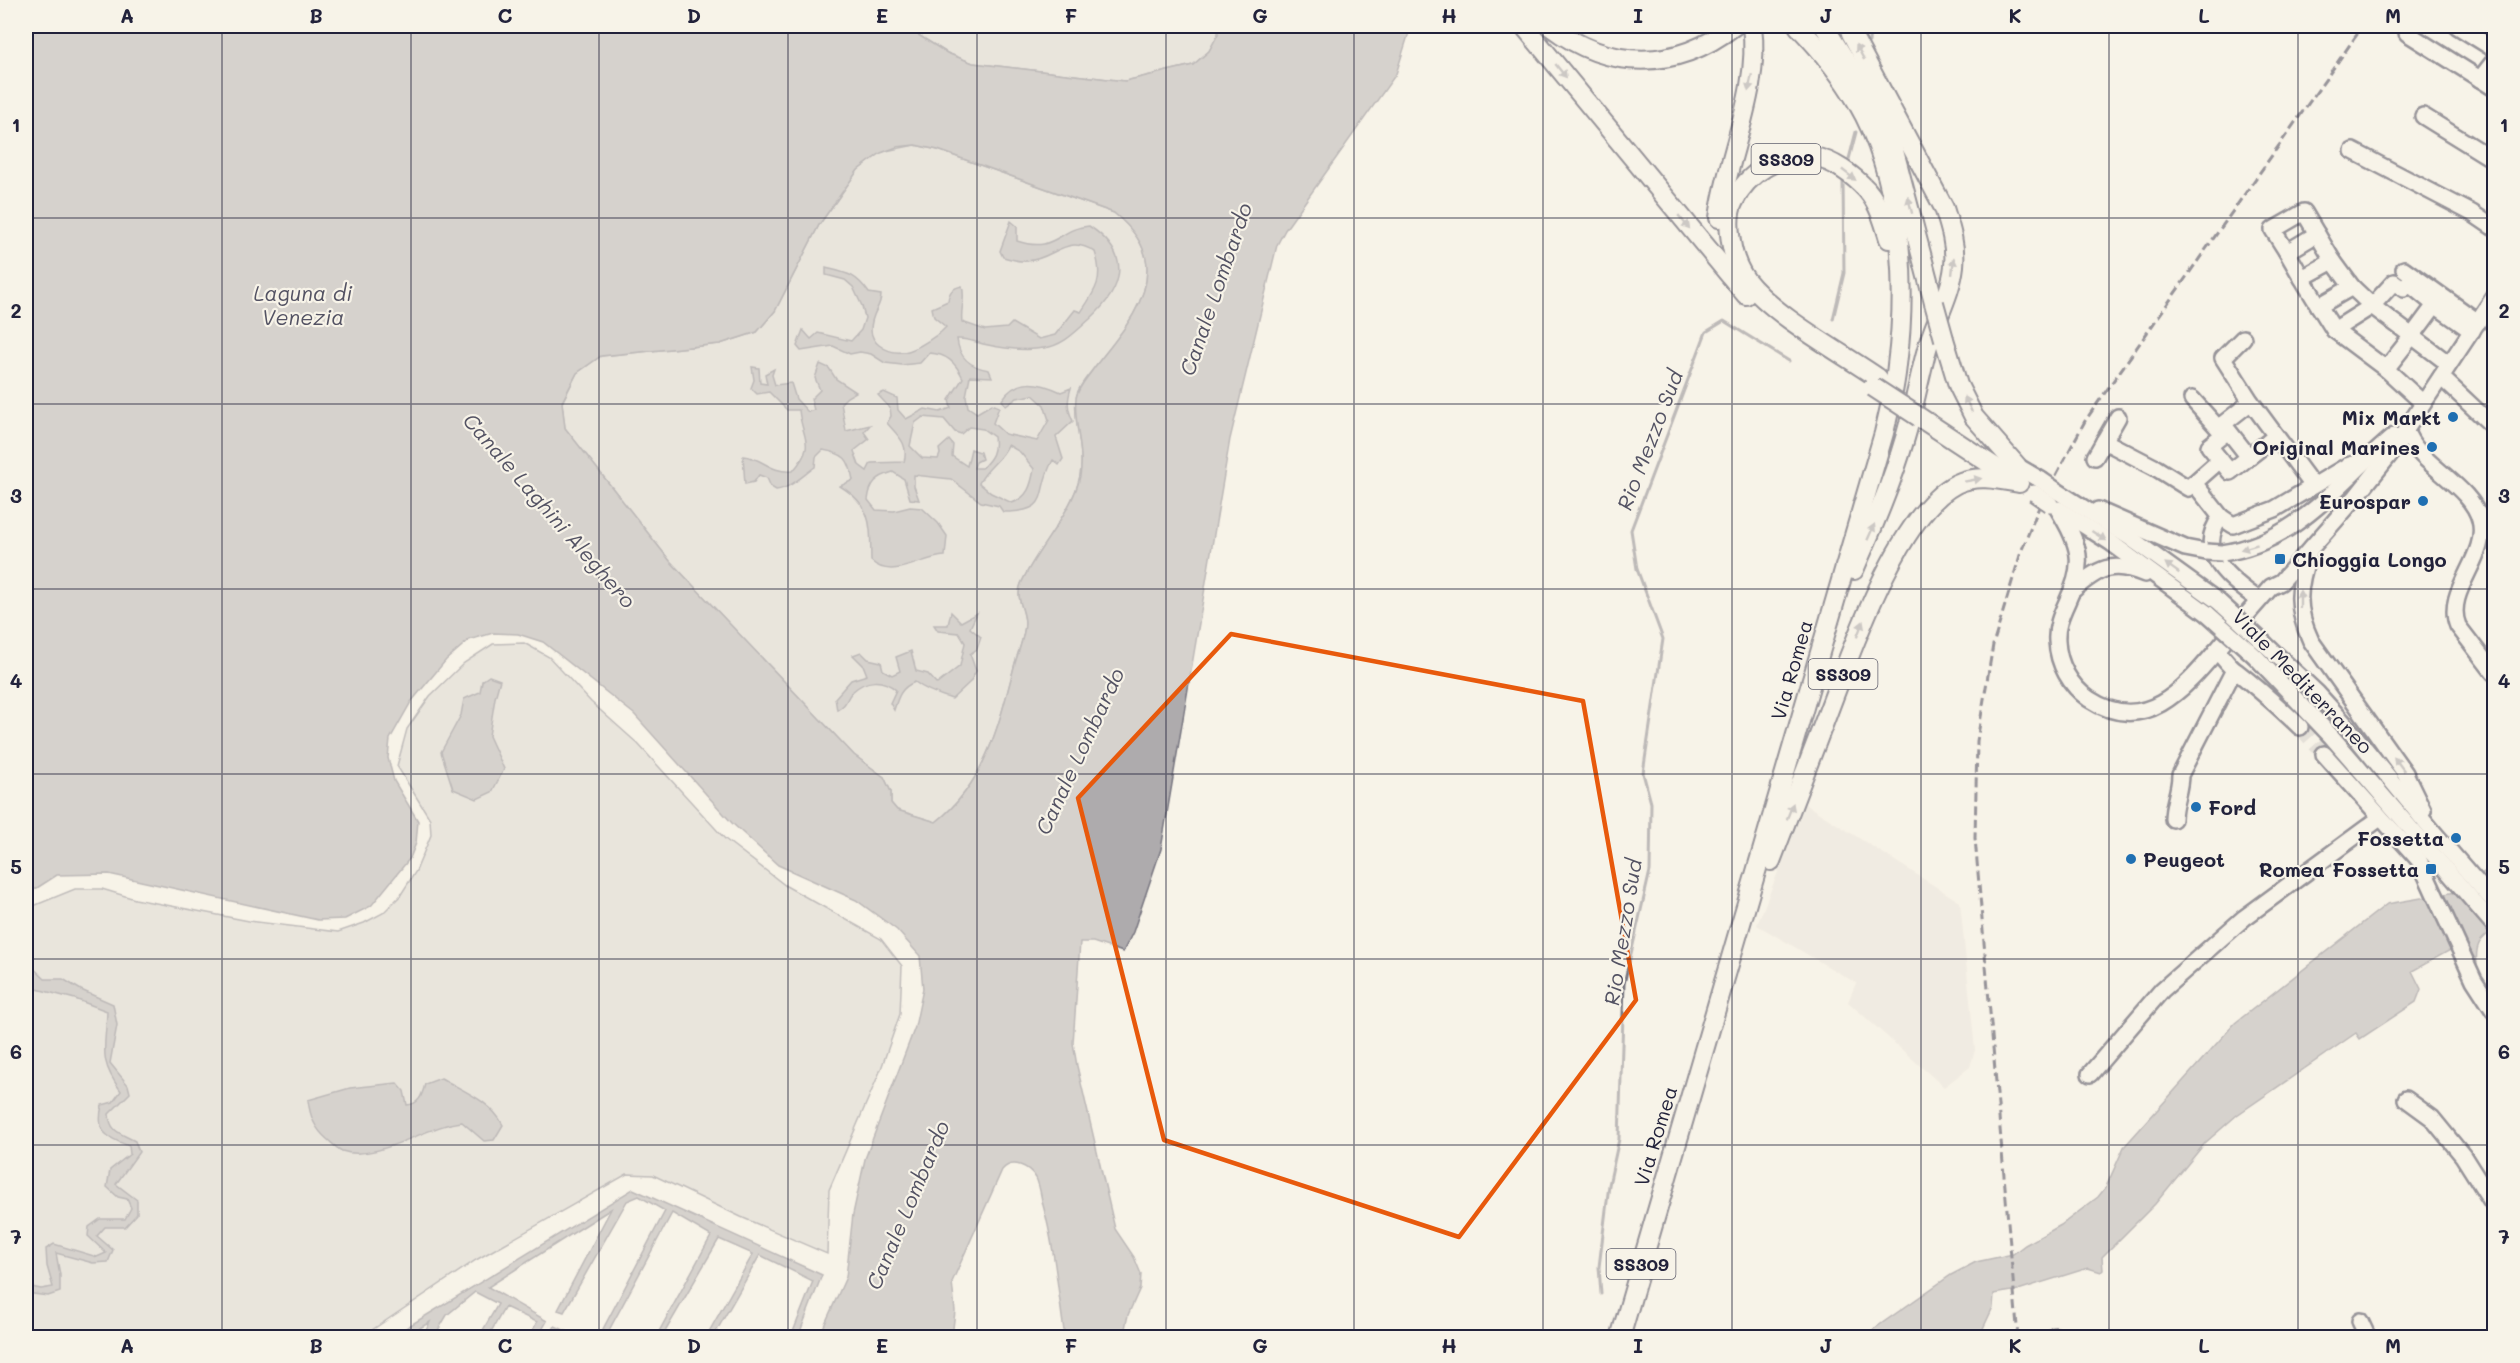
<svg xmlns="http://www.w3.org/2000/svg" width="2520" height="1363" font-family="Mali,sans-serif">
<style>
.built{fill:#e7e3db}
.green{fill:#d8d5cf;stroke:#7d7c85;stroke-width:1.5}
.water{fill:#aeabad;stroke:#76747f;stroke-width:1.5;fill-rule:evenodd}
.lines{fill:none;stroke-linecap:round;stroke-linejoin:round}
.stream{stroke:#76747f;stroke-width:3}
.minor-tunnel{stroke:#ccc9c5;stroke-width:15;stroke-dasharray:15 8;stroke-linecap:butt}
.minor-casing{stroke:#22223b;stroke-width:20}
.major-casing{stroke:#22223b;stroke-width:22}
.minor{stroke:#f7f3e8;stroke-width:15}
.major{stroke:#f7f3e8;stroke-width:18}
.rail{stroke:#22223b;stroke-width:3;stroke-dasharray:9 4.5;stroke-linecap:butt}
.minor-bridge-casing{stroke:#22223b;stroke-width:20;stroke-linecap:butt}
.major-bridge-casing{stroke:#22223b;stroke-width:22;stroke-linecap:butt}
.minor-bridge{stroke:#f7f3e8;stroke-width:15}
.major-bridge{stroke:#f7f3e8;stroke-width:18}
.oneway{fill:#97959a}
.marked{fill:none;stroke:#e8590c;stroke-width:4.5;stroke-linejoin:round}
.grid{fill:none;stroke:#22223b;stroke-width:1.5;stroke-opacity:0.55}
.poi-dot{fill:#1f6fb2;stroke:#f7f3e8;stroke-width:2}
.labels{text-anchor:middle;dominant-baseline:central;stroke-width:4.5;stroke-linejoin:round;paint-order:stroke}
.shield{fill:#f7f3e8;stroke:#62616f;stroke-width:1.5}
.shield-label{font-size:18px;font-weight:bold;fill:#22223b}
.poi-label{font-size:20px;font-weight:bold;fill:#22223b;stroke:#f7f3e8;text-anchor:end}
.street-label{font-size:20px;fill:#22223b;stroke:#f7f3e8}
.water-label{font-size:21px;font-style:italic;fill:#535263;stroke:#f7f3e8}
.neatline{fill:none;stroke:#22223b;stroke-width:2}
.grid-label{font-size:20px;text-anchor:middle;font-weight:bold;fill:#22223b}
</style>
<rect width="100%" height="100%" fill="#f7f3e8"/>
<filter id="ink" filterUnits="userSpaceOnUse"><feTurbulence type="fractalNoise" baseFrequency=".0167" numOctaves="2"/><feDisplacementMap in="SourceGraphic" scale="12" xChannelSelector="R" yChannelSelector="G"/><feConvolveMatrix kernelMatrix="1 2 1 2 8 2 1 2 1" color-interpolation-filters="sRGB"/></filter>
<g filter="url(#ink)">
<polygon class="built" points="1805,804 1960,902 1975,1050 1970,1067 1944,1087 1848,1002 1856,983 1757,925"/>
<g class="green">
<path d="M265 26H893L956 66 892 76 805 69 905 136 881 152 915 145 938 150 1114 213C1131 227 1148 246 1147 270 1147 307 1115 340 1094 368 1088 376 1077 388 1076 399 1073 423 1085 451 1080 476 1073 512 1036 549 1021 584 1015 598 1025 609 1025 623 1025 637 1017 654 1014 667 999 726 985 783 936 822L897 810 891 803V792L884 777 854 755 670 561 565 428 562 403 577 373 601 356 720 344 757 332 775 311 819 225 858 170 880 153 843 177 791 250 756 315 716 333 605 345 578 355 554 395 558 423 493 344Z"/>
<polygon points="904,26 1218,26 1219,34 1209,51 1193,65 1125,81 973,63 947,53"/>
<polygon points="524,643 549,657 591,702 638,744 725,839 786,886 881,939 902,966 900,1014 881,1069 829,1190 827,1254 741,1217 653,1175 627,1174 476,1260 372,1330 366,1337 26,1338 26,909 75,889 102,889 135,899 249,921 338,932 364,923 383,913 400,896 416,871 431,835 430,819 397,766 407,729 430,696 464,663 493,644"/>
</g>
<g class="water">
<path d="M26 26H904L947 53 973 63 1125 81 1193 65 1209 51 1218 34V26H1411L1396 74 1285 230 1277 245 1230 439 1161 849 1133 932 1123 952 1093 942H1080L1073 1043 1077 1066 1115 1229 1134 1257 1141 1274 1140 1288 1128 1315 1123 1337H1065C1058 1294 1055 1248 1043 1205 1041 1197 1040 1186 1036 1178 1029 1166 1012 1158 1002 1170L952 1282 955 1311 952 1337H819L846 1277 853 1214 865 1159 915 1027 923 989 920 956 897 930 856 900 778 865 732 823 634 714 543 642 518 634 493 633 469 640 446 660 411 702 390 739 388 758 394 781 418 821 416 843 410 858 371 906 345 919 318 920 109 874 57 875 26 895ZM915 145 938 150 1114 213C1131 227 1148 246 1147 270 1147 307 1115 340 1094 368 1088 377 1077 388 1076 399 1073 422 1085 451 1080 476 1073 512 1036 549 1021 584 1015 598 1025 610 1025 623 1025 637 1017 654 1014 667 999 725 985 784 936 822L897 810 891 803V792L884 777 854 755 670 561 565 428 562 402 577 373 601 356 720 344 757 332 775 311 819 225 858 170 881 153 897 147Z"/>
<path d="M1011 221 1017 226V241C1056 254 1058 228 1089 226 1133 255 1124 288 1090 319 1075 332 1064 345 1044 348 1026 351 1001 348 983 344 974 342 967 338 957 339 959 358 970 367 989 370L992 377 970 376 966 396 968 407 977 413 992 404 999 407 993 423 1005 434 1037 441 1049 420 1044 405 1033 395 1017 398 1006 406 1002 400C1016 377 1039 382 1061 392L1071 388C1067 401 1067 409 1073 421L1056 437 1063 459 1059 465 1053 460C1034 493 1054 512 1003 512L999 506 981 502 951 479 914 475V486L919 500 910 499 904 479 893 472C876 477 870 483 868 500L876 510 894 511 910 507 922 508 938 523 947 536 945 556C921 557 892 581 871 561 870 526 874 507 840 486L853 480C849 458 845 454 823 450L816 457 815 467C802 476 791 488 776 490L771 487 767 478 759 475 754 482 745 484 743 456C762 457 769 473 793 471 817 443 802 440 799 410H787L769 392 757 394 751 388 754 380 752 367 759 368 760 383 767 384 765 374 774 369 772 375 775 385 791 383 796 399 808 412 814 410 811 399 820 390 815 378 820 364 829 368 836 379 856 392 847 397 841 403 846 431 870 425 864 432 869 439 854 451 859 465 867 471 871 463 904 462C909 443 898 436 887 423L891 416 890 408 878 395 884 392 897 398 898 410 906 419 925 409 940 412 951 408 949 400 963 378C955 362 947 354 929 353L920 363 902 365 885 363 871 354 860 352 850 354 833 346 801 351 797 346 803 330 811 339 818 333 851 341 861 330 865 318 862 306 853 287 845 280 826 275V268C847 273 856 274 869 293L881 295C881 308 871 312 871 330 871 336 875 342 879 345 901 362 921 346 941 332L946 327 934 317 932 308 948 301C949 291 953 288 962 286 966 298 960 309 962 322L985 330 1007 328 1012 323 1039 339 1055 335 1075 310 1081 312C1096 290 1104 279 1095 252 1066 233 1055 259 1027 261 1019 262 1011 259 1003 257L1000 251ZM923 417 944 419 955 432 961 434 969 427 983 429 994 437C996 452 992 458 982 468H974L976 462 982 459 980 452 971 449 967 466 952 456 953 445 949 440 939 449 940 454 938 459 922 458 910 446 915 423ZM1008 445 1020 452 1034 469C1031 486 1028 497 1012 503L991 493 979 483C988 466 1002 460 1008 445Z"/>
<path d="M951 612 961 622 977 613 970 628 981 637 977 649 970 654 976 671 970 682 952 699C939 695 925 690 915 682 901 687 898 697 894 710L890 703 896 690C882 678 866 679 852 692 845 700 848 704 837 710L835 698 851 680 867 675 863 665 853 655 861 652 868 659 881 662 883 670 892 675 900 671 896 657 911 651 916 671 928 674 937 684 960 666 965 643 959 633 938 631 934 625H948Z"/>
<polygon points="489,676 500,680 495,698 489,736 504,769 492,792 477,799 453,789 441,752 461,715 464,699 480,692 482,681"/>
<path d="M2494 865V930C2479 939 2475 946 2477 964L2461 969 2452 949 2412 971 2421 989 2416 1002 2360 1039 2356 1033 2237 1115 2205 1143 2155 1204 2102 1257 2103 1270 2101 1272 2088 1268 2018 1290 1994 1294 1993 1307 1979 1337 1861 1338 1951 1275 1976 1262 2013 1254 2025 1245 2061 1225 2098 1197 2106 1187 2124 1147 2235 1023 2387 904 2456 892Z"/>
<path d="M26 961 45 979H63L81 990 113 1004 117 1025 110 1063 128 1085 130 1093 109 1114C110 1132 120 1133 135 1141L139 1152 116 1184 137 1200V1214L125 1227H105L97 1236 113 1250 108 1262 93 1263 56 1253 60 1275V1292L48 1296 26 1293V1286L41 1289 53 1287 47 1266 46 1249 54 1244 97 1257 106 1253 88 1236 89 1227 100 1219H125L131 1208 127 1199 118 1197 107 1187 110 1170 130 1154 129 1146C104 1136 96 1132 102 1105L113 1102 121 1091C97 1059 106 1047 107 1011L75 999 37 989 26 979Z"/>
<path d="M441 1078C463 1091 491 1101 503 1125L494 1140 484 1141 462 1122C426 1125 376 1163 342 1151 337 1149 332 1143 328 1140 315 1129 310 1117 308 1100L350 1088 397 1083 404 1091 407 1105C419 1104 422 1096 425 1084Z"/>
<polygon points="633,1189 822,1275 798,1337 791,1337 813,1281 760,1255 713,1337 706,1337 753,1254 719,1239 662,1337 656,1337 711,1236 672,1213 608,1332 603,1329 665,1211 639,1196 627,1201 564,1312 558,1310 611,1209 488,1287 547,1321 538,1337 529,1337 537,1322 505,1307 488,1337 479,1337 498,1304 475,1292 447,1315 434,1337 423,1337 430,1322 405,1337 391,1337"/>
<polygon points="555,1326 579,1337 549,1337"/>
</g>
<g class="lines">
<g class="stream">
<polyline points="1869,42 1870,26"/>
<polyline points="1849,159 1856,132"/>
<polyline points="1833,319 1844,273 1843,180"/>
<polyline points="1601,1294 1599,1267 1609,1185 1619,1139 1624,984 1650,871 1651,803 1643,773 1663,639 1637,569 1631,530 1706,332 1724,321 1789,361"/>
</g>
<polyline class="minor-tunnel" points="2300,727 2324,754"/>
<defs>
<g id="minor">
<polyline points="2414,26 2407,33 2480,79"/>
<polyline points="2457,26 2494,49"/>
<polyline points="2494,61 2480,79 2494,88"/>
<polyline points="2423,116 2494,160"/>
<polyline points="2353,151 2472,213 2494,228"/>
<polyline points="2287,252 2273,230 2304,212 2317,234"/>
<polyline points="2404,269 2478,322"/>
<polyline points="2302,278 2287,252 2317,234 2333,261"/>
<polyline points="2319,306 2302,278 2333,261 2352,287"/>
<polyline points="2334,330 2319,306 2352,287 2372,306 2394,282 2404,289 2408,283 2435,305"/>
<polyline points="2243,338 2223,358 2251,402 2313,486"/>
<polyline points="2386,369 2334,330 2372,306 2412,336 2435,305 2472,331"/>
<polyline points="2441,377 2494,427"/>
<polyline points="2192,399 2218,428 2223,424"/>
<polyline points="2251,402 2223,424 2249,457 2276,436"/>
<polyline points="2423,403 2386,369 2412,336 2449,364"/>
<polyline points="2228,431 2209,446 2230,472 2249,457"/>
<polyline points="2405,431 2494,297"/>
<path d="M2408 436C2422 466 2472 487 2480 520 2490 556 2443 591 2458 626L2494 673"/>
<polyline points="2104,441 2156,468 2188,488 2194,483 2221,517 2233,525 2275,509 2347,466 2364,461"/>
<polyline points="2095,457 2118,417"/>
<polyline points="2017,466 2041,480"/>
<polyline points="2194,483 2220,460"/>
<polyline points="2057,491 2129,537 2219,602"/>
<path d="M2058 509C2080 546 2086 562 2067 602 2061 615 2056 627 2057 641 2058 664 2070 686 2089 699 2145 736 2184 689 2218 649 2235 628 2253 607 2271 587L2281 582 2356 497 2398 444"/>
<polyline points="2060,510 2110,542 2208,614"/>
<polyline points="2098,510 2185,548 2206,552"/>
<path d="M2221 517C2193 553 2233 582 2259 600"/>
<path d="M2222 553C2299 542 2337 483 2394 436"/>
<path d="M2309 554C2297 588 2296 609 2311 641L2405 773 2423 810"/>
<path d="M2073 590C2099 568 2112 560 2145 574"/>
<polyline points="2266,645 2317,693 2345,724 2435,834 2494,902"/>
<path d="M2216 651C2224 657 2228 666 2236 671 2258 688 2279 707 2300 727"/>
<polyline points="2255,656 2331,736 2494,925"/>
<polyline points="2324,754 2419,860 2474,980 2494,1011"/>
<path d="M2173 819C2173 803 2180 791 2180 775L2234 670"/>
<polyline points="2090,1074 2162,990 2244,918 2380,818"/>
<polyline points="2406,1099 2432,1118 2463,1156 2494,1205"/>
<polyline points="2360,1321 2368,1338"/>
<polyline points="2055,1338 2055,1336"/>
</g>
<g id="major">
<polyline points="1524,26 1746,295"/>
<path d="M1550 26C1609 71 1676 71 1734 26"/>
<polyline points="1824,26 1849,66 1868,91 1893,147 1934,303"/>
<path d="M1849 26 1851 33 1944 208C1950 227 1956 245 1954 266 1951 294 1935 321 1927 349 1919 378 1914 408 1905 438 1892 483 1873 527 1854 570"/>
<path d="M1719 218C1727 155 1761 90 1752 26"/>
<polyline points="1944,339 1958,385 1974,417 2017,466"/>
<path d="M1878 378C1839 351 1774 316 1746 280 1738 269 1733 255 1731 242 1729 230 1728 212 1734 201 1747 173 1781 152 1813 157 1833 160 1853 175 1867 190 1879 204 1884 222 1889 239"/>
<polyline points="1919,417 2013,479"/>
<path d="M1771 861C1790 811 1809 762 1828 712 1851 652 1898 514 1956 484 1975 474 1998 479 2019 483"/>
<path d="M1620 1338 1884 433C1889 411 1895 388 1897 365 1908 281 1901 177 1857 102 1841 74 1820 49 1798 26"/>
</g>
</defs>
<use href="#minor" class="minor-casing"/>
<use href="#major" class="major-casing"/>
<use href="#minor" class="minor"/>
<use href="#major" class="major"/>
<polyline class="rail" points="2018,1338 1975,838 1977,741 1993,645 2021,552 2039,507 2085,421 2363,26"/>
<defs>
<g id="minor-bridge">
<polyline points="2041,480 2057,491"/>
<polyline points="2034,493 2050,504"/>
<polyline points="2206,552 2222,553"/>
<polyline points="2219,602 2266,645"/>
<polyline points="2208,614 2255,656"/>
</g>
<g id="major-bridge">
<polyline points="1934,303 1944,339"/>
<polyline points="1873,387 1919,417"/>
</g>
</defs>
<use href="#minor-bridge" class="minor-bridge-casing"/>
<use href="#major-bridge" class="major-bridge-casing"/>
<use href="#minor-bridge" class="minor-bridge"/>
<use href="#major-bridge" class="major-bridge"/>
</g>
<defs><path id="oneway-solid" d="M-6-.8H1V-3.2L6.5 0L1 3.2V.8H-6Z" transform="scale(1.5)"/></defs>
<g class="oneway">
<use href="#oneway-solid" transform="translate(1860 52) rotate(-118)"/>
<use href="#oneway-solid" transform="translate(1561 71) rotate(51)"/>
<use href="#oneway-solid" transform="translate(1750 83) rotate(102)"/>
<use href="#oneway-solid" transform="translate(1849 175) rotate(38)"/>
<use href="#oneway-solid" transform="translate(1910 205) rotate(-104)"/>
<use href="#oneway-solid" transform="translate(1684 222) rotate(50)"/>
<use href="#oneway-solid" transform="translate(1953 266) rotate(-84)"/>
<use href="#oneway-solid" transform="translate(1968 404) rotate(-116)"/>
<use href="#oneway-solid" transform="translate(1973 480) rotate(-10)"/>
<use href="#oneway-solid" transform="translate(1871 532) rotate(-66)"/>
<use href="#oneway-solid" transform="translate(2099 536) rotate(33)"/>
<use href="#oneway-solid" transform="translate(2249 547) rotate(163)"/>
<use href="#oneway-solid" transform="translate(2172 568) rotate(-144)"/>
<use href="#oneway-solid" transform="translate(2300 599) rotate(-90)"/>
<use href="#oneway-solid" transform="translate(1860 629) rotate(-69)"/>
<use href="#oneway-solid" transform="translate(2399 764) rotate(-127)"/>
<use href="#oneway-solid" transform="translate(1790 811) rotate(-69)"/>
</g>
</g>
<path d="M0 0H2520V1363H0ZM1231 634 1583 701 1636 1000 1459 1237 1164 1140 1078 798Z" fill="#f7f3e8" fill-opacity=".55" fill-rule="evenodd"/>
<path class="marked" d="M1231 634 1583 701 1636 1000 1459 1237 1164 1140 1078 798Z"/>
<path class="grid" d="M222 26V1338M411 26V1338M599 26V1338M788 26V1338M977 26V1338M1166 26V1338M1354 26V1338M1543 26V1338M1732 26V1338M1921 26V1338M2109 26V1338M2298 26V1338M26 218H2494M26 404H2494M26 589H2494M26 774H2494M26 959H2494M26 1145H2494"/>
<g class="poi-dot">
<circle cx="2453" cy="417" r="6"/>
<circle cx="2432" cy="447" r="6"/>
<circle cx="2423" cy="501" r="6"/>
<rect x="2274" y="553" width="12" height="12" rx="3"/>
<circle cx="2196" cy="807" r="6"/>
<circle cx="2456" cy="838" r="6"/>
<circle cx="2131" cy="859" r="6"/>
<rect x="2425" y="863" width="12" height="12" rx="3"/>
</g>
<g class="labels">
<g class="shield">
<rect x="1751.5" y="144" width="69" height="30" rx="4.5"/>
<rect x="1808.5" y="659" width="69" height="30" rx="4.5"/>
<rect x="1606.5" y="1249" width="69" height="30" rx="4.5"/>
</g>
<g class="shield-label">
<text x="1786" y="159">SS309</text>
<text x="1843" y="674">SS309</text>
<text x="1641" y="1264">SS309</text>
</g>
<g class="poi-label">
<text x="2441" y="417">Mix Markt</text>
<text x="2420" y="447">Original Marines</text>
<text x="2411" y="501">Eurospar</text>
<text x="2292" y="559" text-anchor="start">Chioggia Longo</text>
<text x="2208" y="807" text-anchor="start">Ford</text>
<text x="2444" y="838">Fossetta</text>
<text x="2143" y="859" text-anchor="start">Peugeot</text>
<text x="2419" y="869">Romea Fossetta</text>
</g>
<g class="street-label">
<text transform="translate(1791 670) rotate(-74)">Via Romea</text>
<text transform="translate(2303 681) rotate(46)">Viale Mediterraneo</text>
<text transform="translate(1655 1136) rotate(-73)">Via Romea</text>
</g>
<g class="water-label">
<text transform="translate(1215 289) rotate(-71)">Canale Lombardo</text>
<text x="303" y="292">Laguna di<tspan x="303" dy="24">Venezia</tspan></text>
<text transform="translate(1649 440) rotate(-69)">Rio Mezzo Sud</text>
<text transform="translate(550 510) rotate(49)">Canale Laghini Aleghero</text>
<text transform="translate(1079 751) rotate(-65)">Canale Lombardo</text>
<text transform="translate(1622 932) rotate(-81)">Rio Mezzo Sud</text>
<text transform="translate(907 1205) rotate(-67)">Canale Lombardo</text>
</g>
</g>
<rect width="2520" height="1363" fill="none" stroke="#f7f3e8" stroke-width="66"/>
<rect x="33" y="33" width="2454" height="1297" class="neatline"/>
<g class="grid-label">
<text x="127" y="23">A</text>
<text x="316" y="23">B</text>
<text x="505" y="23">C</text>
<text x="694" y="23">D</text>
<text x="882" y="23">E</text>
<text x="1071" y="23">F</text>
<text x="1260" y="23">G</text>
<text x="1449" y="23">H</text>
<text x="1638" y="23">I</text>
<text x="1826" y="23">J</text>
<text x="2015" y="23">K</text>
<text x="2204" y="23">L</text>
<text x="2393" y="23">M</text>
<text x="16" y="132">1</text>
<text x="2504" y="132">1</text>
<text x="16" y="318">2</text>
<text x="2504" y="318">2</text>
<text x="16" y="503">3</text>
<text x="2504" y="503">3</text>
<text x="16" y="688">4</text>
<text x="2504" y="688">4</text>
<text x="16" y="874">5</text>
<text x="2504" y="874">5</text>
<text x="16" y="1059">6</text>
<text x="2504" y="1059">6</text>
<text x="16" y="1244">7</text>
<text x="2504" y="1244">7</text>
<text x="127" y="1353">A</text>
<text x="316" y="1353">B</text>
<text x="505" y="1353">C</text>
<text x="694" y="1353">D</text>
<text x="882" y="1353">E</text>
<text x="1071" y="1353">F</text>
<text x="1260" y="1353">G</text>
<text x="1449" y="1353">H</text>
<text x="1638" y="1353">I</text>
<text x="1826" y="1353">J</text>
<text x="2015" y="1353">K</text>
<text x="2204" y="1353">L</text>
<text x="2393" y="1353">M</text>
</g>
</svg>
